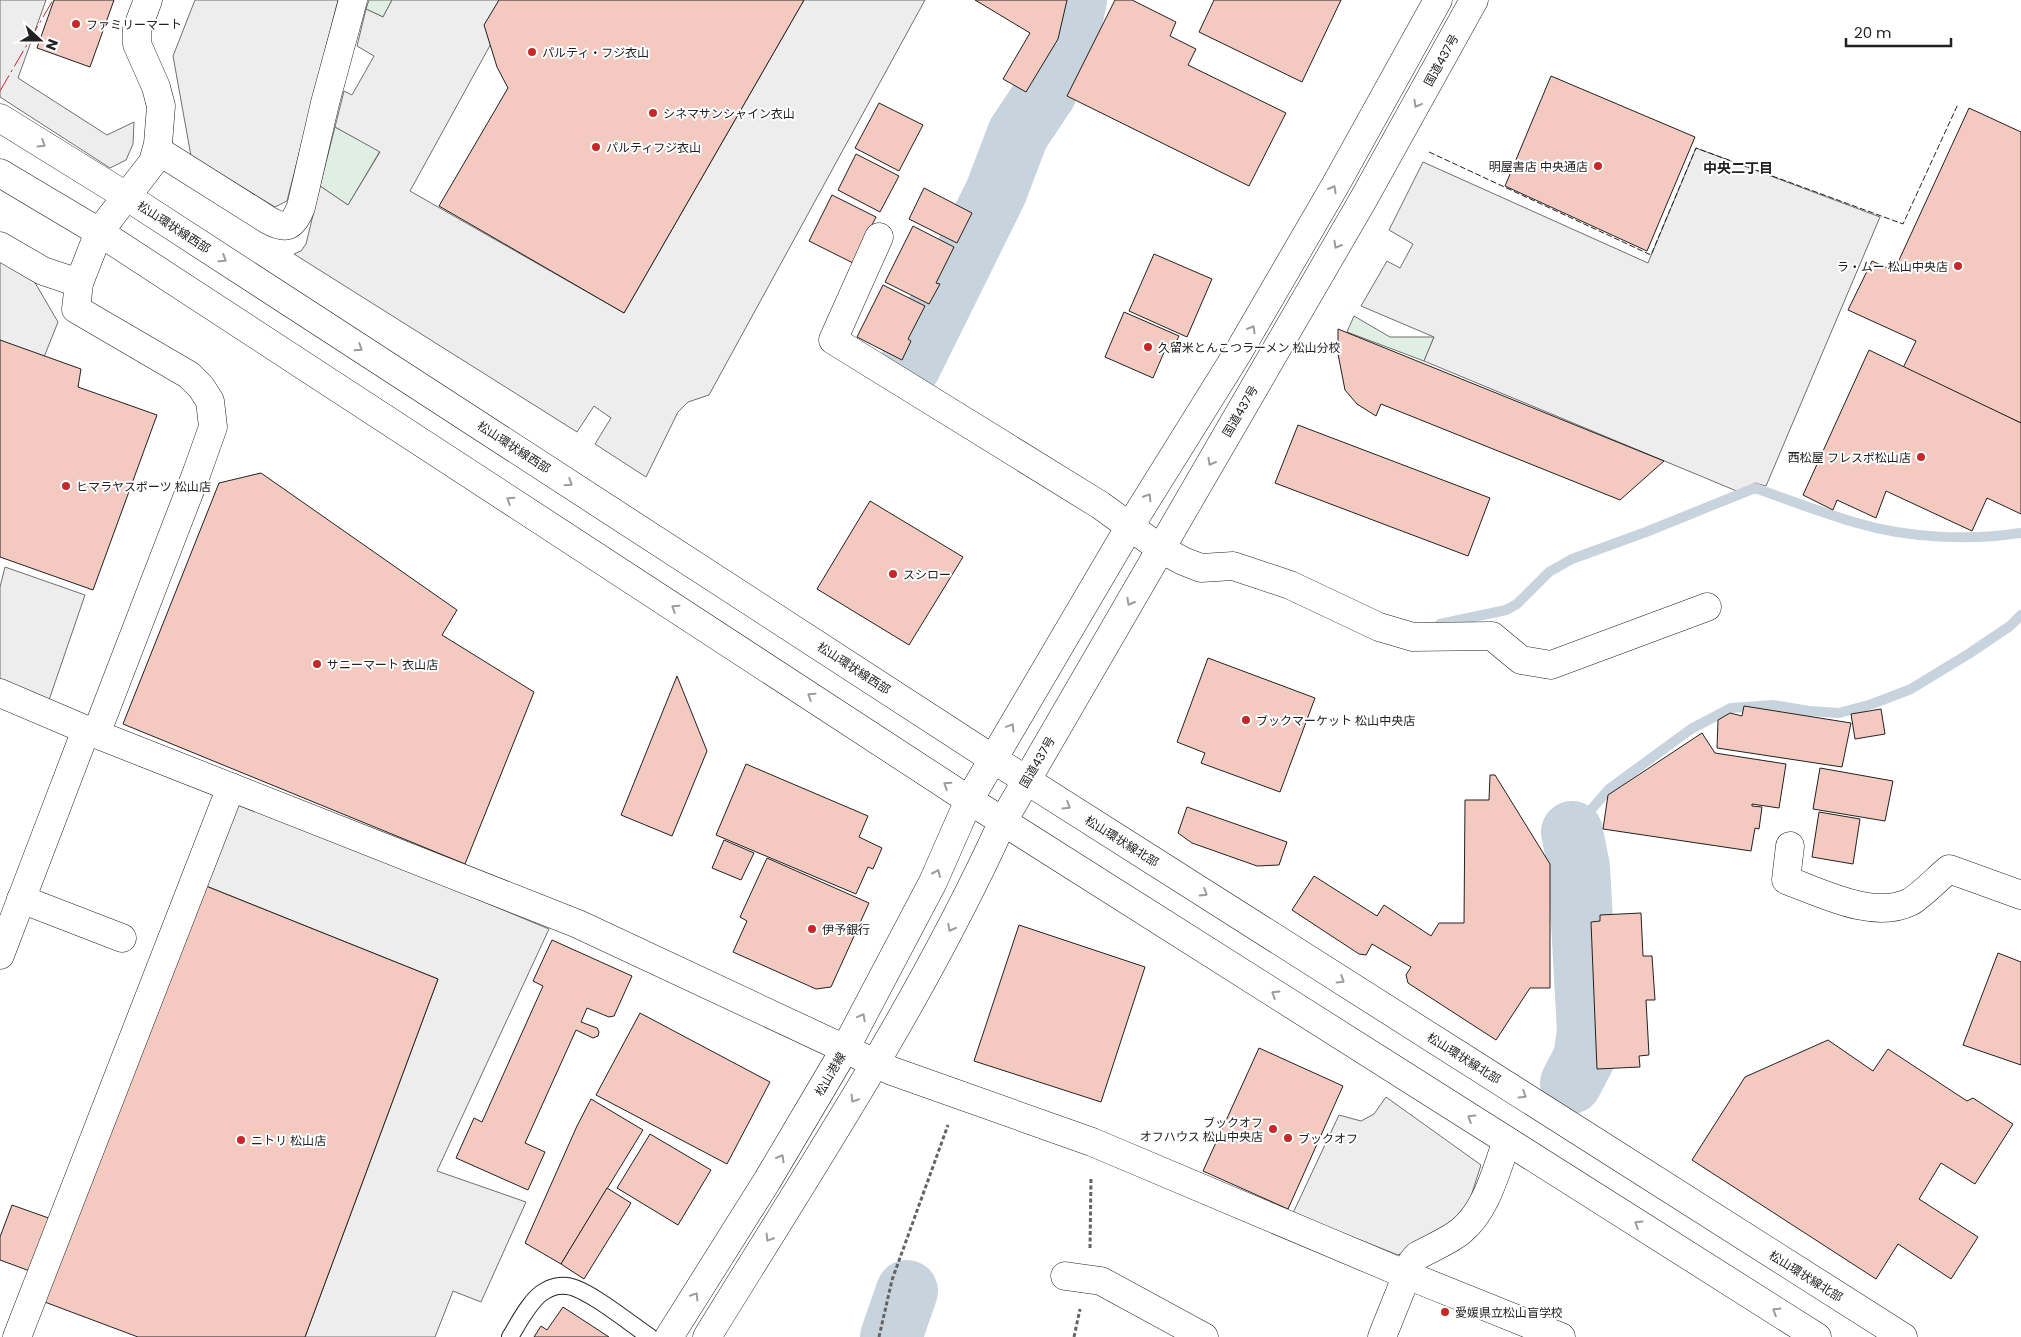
<svg xmlns="http://www.w3.org/2000/svg" width="2021" height="1337" font-family="Poppins,'Noto Sans JP',sans-serif">
<style>
.green{fill:#e0efe3;stroke:#6f6f6f}
.parking{fill:#ededed;stroke:#6f6f6f}
.water{fill:#c7d3dd;stroke:#6f6f6f}
.lines{fill:none;stroke-linecap:round;stroke-linejoin:round}
.stream{stroke:#c7d3dd;stroke-width:10}
.river{stroke:#c7d3dd;stroke-width:62}
.building{fill:#f3c9c0;stroke:#222}
.service-casing{stroke:#222;stroke-width:18}
.minor-casing{stroke:#222;stroke-width:29}
.tertiary-casing{stroke:#222;stroke-width:29}
.primary-casing{stroke:#222;stroke-width:29}
.trunk-casing{stroke:#222;stroke-width:29}
.path{stroke:#646464;stroke-width:3;stroke-dasharray:4 2.5;stroke-linecap:butt}
.service{stroke:#fff;stroke-width:16}
.minor{stroke:#fff;stroke-width:28}
.tertiary{stroke:#fff;stroke-width:28}
.primary{stroke:#fff;stroke-width:28}
.trunk{stroke:#fff;stroke-width:28}
.fence{stroke:#222;stroke-width:1;stroke-dasharray:6 2.5;stroke-linecap:butt}
.power{stroke:#c62828;stroke-width:1;stroke-dasharray:18 4 2.5 4;stroke-linecap:butt}
.oneway{stroke:#9c9c9c}
.poi-dot{fill:#c62828;stroke:#fff;stroke-width:2}
.labels{text-anchor:middle;dominant-baseline:central;stroke-width:4;stroke-linejoin:round;paint-order:stroke}
.poi-label{font-size:12px;fill:#222;stroke:#fff;text-anchor:start}
.street-label{font-size:12px;fill:#222;stroke:#fff}
.neighbourhood-label{font-size:14px;font-weight:bold;fill:#222;stroke:#fff}
</style>
<rect width="100%" height="100%" fill="#fff"/>
<g class="green">
<polygon points="369,0 392,0 383,17 366,9"/>
<polygon points="335,127 380,151 348,205 320,186"/>
<polygon points="1354,316 1390,337 1434,337 1424,361 1347,332"/>
</g>
<g class="parking">
<polygon points="0,0 46,0 18,78 107,135 134,122 133,144 126,160 110,168 0,97"/>
<polygon points="195,0 338,0 287,201 275,207 191,156 173,56"/>
<polygon points="392,0 515,0 410,191 624,313 804,0 925,0 709,395 688,402 678,412 646,477 595,444 611,418 594,406 577,432 294,254 301,251 306,244 320,186 348,205 380,152 335,127 344,91 352,95 374,56 357,46 366,9 383,17"/>
<polygon points="1696,148 1880,217 1766,486 1755,483 1739,492 1424,361 1434,337 1361,306 1387,261 1400,268 1413,244 1389,230 1423,162 1648,263"/>
<polygon points="0,262 34,281 58,322 44,357 0,341"/>
<polygon points="5,567 85,595 48,703 0,683 0,587"/>
<polygon points="233,798 549,929 437,1171 526,1202 481,1302 453,1291 435,1337 305,1337 438,979 201,884"/>
<polygon points="1386,1097 1481,1165 1463,1221 1398,1255 1293,1213 1339,1115 1361,1121 1374,1114"/>
</g>
<path class="water" d="M1068 0H1084L1067 60 1053 95 1023 138 1012 130C1031 102 1050 74 1060 42 1064 29 1065 14 1068 0Z"/>
<g class="lines">
<g class="stream">
<path d="M1440 624 1506 610 1517 604 1549 572 1572 559 1646 532 1755 488C1789 500 1822 513 1857 523 1907 538 1970 541 2021 533"/>
<polyline points="1572,832 1609,789 1691,729 1731,708 1773,705 1809,711 1839,713 1872,704 1911,689 1970,653 2010,626 2021,615"/>
</g>
<g class="river">
<polyline points="910,366 996,192 1018,134 1046,92 1067,41 1076,0"/>
<polyline points="1571,1083 1584,1058 1588,1032 1579,867 1572,832"/>
<polyline points="891,1337 907,1291"/>
</g>
</g>
<g class="building">
<polygon points="54,0 114,0 90,67 37,48"/>
<polygon points="499,0 804,0 624,313 439,206 508,88 497,67 484,25"/>
<polygon points="975,0 1067,0 1058,39 1026,92 1003,79 1030,33"/>
<polygon points="1115,0 1132,0 1176,22 1170,36 1196,49 1188,65 1286,113 1249,186 1067,96"/>
<polygon points="1214,0 1341,0 1302,82 1199,32"/>
<polygon points="1551,76 1695,137 1647,251 1505,186"/>
<polygon points="879,103 923,125 899,171 855,148"/>
<polygon points="1969,108 2021,132 2021,423 1903,368 1916,341 1848,310 1872,261 1894,271"/>
<polygon points="856,154 899,176 880,212 838,190"/>
<polygon points="924,188 972,213 957,243 909,219"/>
<polygon points="832,195 876,217 853,263 809,241"/>
<polygon points="913,226 954,247 936,283 940,284 929,304 885,282"/>
<polygon points="1154,254 1212,279 1187,337 1129,311"/>
<polygon points="883,285 925,306 908,339 911,341 902,360 857,337"/>
<polygon points="1124,312 1179,336 1171,353 1165,350 1153,378 1105,357"/>
<polygon points="1338,329 1664,461 1620,500 1381,404 1376,416 1357,404 1345,390 1338,354"/>
<polygon points="0,340 81,369 78,387 157,415 93,590 0,557"/>
<polygon points="1869,350 2021,423 2021,514 1987,498 1972,531 1886,491 1876,518 1837,500 1833,510 1803,495"/>
<polygon points="1298,425 1490,498 1468,556 1275,483"/>
<polygon points="261,473 457,610 442,635 534,692 465,864 123,724 219,483"/>
<polygon points="870,501 963,557 909,645 817,589"/>
<polygon points="1208,658 1315,698 1280,792 1201,763 1205,753 1177,742"/>
<polygon points="677,676 707,751 672,836 621,815"/>
<polygon points="1744,706 1851,723 1842,767 1717,748 1718,720 1730,713 1742,716"/>
<polygon points="1881,709 1885,734 1855,739 1851,714"/>
<polygon points="1702,733 1715,753 1786,764 1779,808 1752,804 1752,806 1762,807 1759,829 1755,828 1751,851 1603,829 1608,795"/>
<polygon points="746,764 868,816 859,837 882,848 873,869 868,867 856,894 716,835"/>
<polygon points="1820,768 1893,781 1885,821 1813,809"/>
<polygon points="1490,775 1495,775 1550,864 1550,988 1530,988 1496,1040 1408,983 1406,975 1411,967 1372,944 1366,955 1359,954 1292,910 1314,876 1377,916 1384,905 1431,936 1439,923 1464,923 1465,800 1489,800"/>
<polygon points="1187,807 1287,842 1279,865 1257,866 1192,843 1178,833"/>
<polygon points="1819,812 1860,819 1853,864 1812,857"/>
<polygon points="724,840 754,853 741,880 712,868"/>
<polygon points="767,858 869,903 831,987 816,989 733,952 747,921 740,917"/>
<polygon points="201,884 438,979 305,1337 138,1337 42,1301"/>
<polygon points="1641,913 1643,956 1652,956 1655,1000 1646,1000 1649,1055 1639,1056 1640,1067 1597,1069 1591,922 1600,921 1600,915"/>
<polygon points="1019,925 1145,967 1101,1102 974,1061"/>
<polygon points="552,940 632,976 614,1016 609,1017 587,1008 581,1022 597,1028 599,1032 598,1036 593,1038 576,1030 525,1143 545,1152 528,1190 456,1158 474,1118 482,1122 543,986 533,981"/>
<polygon points="1998,953 2021,962 2021,1065 1963,1045"/>
<polygon points="640,1013 770,1082 727,1164 596,1095"/>
<polygon points="1828,1040 1873,1071 1888,1049 1967,1101 1973,1098 2013,1124 1975,1184 1941,1163 1919,1199 1978,1237 1951,1279 1898,1244 1876,1279 1692,1160 1745,1077"/>
<polygon points="1259,1048 1343,1086 1288,1209 1203,1171"/>
<polygon points="591,1099 643,1130 561,1264 525,1243 577,1126"/>
<polygon points="650,1134 711,1170 678,1225 617,1188"/>
<polygon points="607,1188 631,1203 584,1279 561,1264"/>
<polygon points="12,1205 57,1221 38,1274 0,1260 0,1237"/>
<polygon points="563,1307 609,1337 534,1337 541,1326 547,1330"/>
</g>
<g class="lines">
<defs>
<path id="service" d="M510 1337C518 1324 531 1298 545 1291 551 1287 560 1285 567 1286 587 1288 632 1325 650 1337"/>
<g id="minor">
<path d="M157 150 268 220C287 231 293 226 301 207L325 103 353 0"/>
<polyline points="879,237 833,340 1100,505 1161,549 1183,561 1201,568 1233,566 1290,585 1379,627 1413,637 1492,636 1521,660 1551,665 1707,607"/>
<polyline points="0,246 43,271 79,283"/>
<polyline points="0,693 96,734 578,924 892,1071 1092,1142 1407,1275 1561,1337"/>
<polyline points="96,734 197,472 213,427 210,401 201,387 189,375 76,309 79,283 99,232"/>
<path d="M1790 846 1786 880C1822 893 1873 920 1910 902 1921 896 1938 878 1949 869L2021 895"/>
<polyline points="21,899 122,938"/>
<polyline points="0,955 86,730"/>
<polyline points="1065,1276 1101,1281 1204,1337"/>
<polyline points="17,1337 231,787"/>
<path d="M1382 1337 1412 1262 1417 1256C1431 1248 1449 1241 1461 1231 1487 1210 1496 1170 1507 1141"/>
</g>
<g id="tertiary">
<polyline points="0,118 126,196 993,759 1903,1337"/>
<polyline points="0,173 99,232 969,800 1817,1337"/>
<polyline points="99,232 153,162 158,144 161,106 156,87 137,44 137,29 148,0"/>
</g>
<g id="primary">
<polyline points="669,1337 767,1181 845,1049 933,882 969,800"/>
<path d="M707 1337C811 1168 921 1002 1003 821"/>
</g>
<g id="trunk">
<polyline points="969,800 1130,526 1239,351 1336,184 1438,0"/>
<polyline points="1003,821 1363,200 1474,0"/>
</g>
</defs>
<use href="#service" class="service-casing"/>
<use href="#minor" class="minor-casing"/>
<use href="#tertiary" class="tertiary-casing"/>
<use href="#primary" class="primary-casing"/>
<use href="#trunk" class="trunk-casing"/>
<g class="path">
<polyline points="1090,1248 1091,1177"/>
<polyline points="879,1337 892,1280 948,1125"/>
<polyline points="1074,1337 1080,1309"/>
</g>
<use href="#service" class="service"/>
<use href="#minor" class="minor"/>
<use href="#tertiary" class="tertiary"/>
<use href="#primary" class="primary"/>
<use href="#trunk" class="trunk"/>
<polyline class="fence" points="1429,152 1651,255 1696,148 1903,224 1958,104"/>
<polyline class="power" points="0,91 53,0"/>
</g>
<defs><path id="oneway-chevron" d="M-2-3.5L2.5 0L-2 3.5" fill="none" stroke-width="1.6" stroke-linecap="round" stroke-linejoin="round" transform="scale(1.25)"/></defs>
<g class="oneway">
<use href="#oneway-chevron" transform="translate(1417 104) rotate(119)"/>
<use href="#oneway-chevron" transform="translate(42 144) rotate(32)"/>
<use href="#oneway-chevron" transform="translate(1333 189) rotate(-60)"/>
<use href="#oneway-chevron" transform="translate(1337 245) rotate(120)"/>
<use href="#oneway-chevron" transform="translate(223 259) rotate(33)"/>
<use href="#oneway-chevron" transform="translate(1252 329) rotate(-60)"/>
<use href="#oneway-chevron" transform="translate(359 348) rotate(33)"/>
<use href="#oneway-chevron" transform="translate(1211 462) rotate(120)"/>
<use href="#oneway-chevron" transform="translate(569 483) rotate(33)"/>
<use href="#oneway-chevron" transform="translate(1148 497) rotate(-58)"/>
<use href="#oneway-chevron" transform="translate(510 500) rotate(-147)"/>
<use href="#oneway-chevron" transform="translate(1130 602) rotate(120)"/>
<use href="#oneway-chevron" transform="translate(675 608) rotate(-147)"/>
<use href="#oneway-chevron" transform="translate(811 696) rotate(-147)"/>
<use href="#oneway-chevron" transform="translate(1011 727) rotate(-59)"/>
<use href="#oneway-chevron" transform="translate(947 785) rotate(-147)"/>
<use href="#oneway-chevron" transform="translate(1067 806) rotate(32)"/>
<use href="#oneway-chevron" transform="translate(937 873) rotate(-66)"/>
<use href="#oneway-chevron" transform="translate(1204 893) rotate(32)"/>
<use href="#oneway-chevron" transform="translate(951 928) rotate(118)"/>
<use href="#oneway-chevron" transform="translate(1341 980) rotate(32)"/>
<use href="#oneway-chevron" transform="translate(1275 994) rotate(-148)"/>
<use href="#oneway-chevron" transform="translate(862 1017) rotate(-62)"/>
<use href="#oneway-chevron" transform="translate(1523 1095) rotate(32)"/>
<use href="#oneway-chevron" transform="translate(854 1099) rotate(122)"/>
<use href="#oneway-chevron" transform="translate(1471 1118) rotate(-148)"/>
<use href="#oneway-chevron" transform="translate(781 1158) rotate(-60)"/>
<use href="#oneway-chevron" transform="translate(1638 1224) rotate(-148)"/>
<use href="#oneway-chevron" transform="translate(769 1238) rotate(122)"/>
<use href="#oneway-chevron" transform="translate(695 1296) rotate(-58)"/>
<use href="#oneway-chevron" transform="translate(1776 1311) rotate(-148)"/>
</g>
<g class="poi-dot">
<circle cx="76" cy="24" r="5"/>
<circle cx="532" cy="52" r="5"/>
<circle cx="653" cy="113" r="5"/>
<circle cx="596" cy="147" r="5"/>
<circle cx="1598" cy="166" r="5"/>
<circle cx="1958" cy="266" r="5"/>
<circle cx="1148" cy="347" r="5"/>
<circle cx="1921" cy="457" r="5"/>
<circle cx="66" cy="486" r="5"/>
<circle cx="893" cy="574" r="5"/>
<circle cx="317" cy="664" r="5"/>
<circle cx="1246" cy="720" r="5"/>
<circle cx="812" cy="929" r="5"/>
<circle cx="1273" cy="1129" r="5"/>
<circle cx="1288" cy="1138" r="5"/>
<circle cx="241" cy="1140" r="5"/>
<circle cx="1445" cy="1312" r="5"/>
</g>
<g class="labels">
<g class="poi-label">
<text x="86" y="24">ファミリーマート</text>
<text x="542" y="52">パルティ・フジ衣山</text>
<text x="663" y="113">シネマサンシャイン衣山</text>
<text x="606" y="147">パルティフジ衣山</text>
<text x="1588" y="166" text-anchor="end">明屋書店 中央通店</text>
<text x="1948" y="266" text-anchor="end">ラ・ムー 松山中央店</text>
<text x="1158" y="347">久留米とんこつラーメン 松山分校</text>
<text x="1911" y="457" text-anchor="end">西松屋 フレスポ松山店</text>
<text x="76" y="486">ヒマラヤスポーツ 松山店</text>
<text x="903" y="574">スシロー</text>
<text x="327" y="664">サニーマート 衣山店</text>
<text x="1256" y="720">ブックマーケット 松山中央店</text>
<text x="822" y="929">伊予銀行</text>
<text x="1263" y="1122" text-anchor="end">ブックオフ<tspan x="1263" dy="14">オフハウス 松山中央店</tspan></text>
<text x="1298" y="1138">ブックオフ</text>
<text x="251" y="1140">ニトリ 松山店</text>
<text x="1455" y="1312">愛媛県立松山盲学校</text>
</g>
<g class="street-label">
<text transform="translate(1441 60) rotate(-61)">国道437号</text>
<text transform="translate(174 227) rotate(33)">松山環状線西部</text>
<text transform="translate(1240 411) rotate(-60)">国道437号</text>
<text transform="translate(514 447) rotate(33)">松山環状線西部</text>
<text transform="translate(854 668) rotate(33)">松山環状線西部</text>
<text transform="translate(1037 762) rotate(-60)">国道437号</text>
<text transform="translate(1122 841) rotate(32)">松山環状線北部</text>
<text transform="translate(1464 1058) rotate(32)">松山環状線北部</text>
<text transform="translate(830 1074) rotate(-60)">松山港線</text>
<text transform="translate(1806 1276) rotate(32)">松山環状線北部</text>
</g>
<g class="neighbourhood-label">
<text x="1738" y="168">中央二丁目</text>
</g>
</g>
<g transform="translate(40 40) rotate(111)" stroke="#ffffff" stroke-width="4" paint-order="stroke">
<path d="M0-4L9 19L0 12L-9 19Z" fill="#222222"/>
<text y="-8" font-size="14" font-weight="bold" text-anchor="middle" fill="#222222">N</text>
</g>
<path d="M1846 38v8h105v-8" fill="none" stroke="#222222" stroke-width="2.5"/>
<text x="1854" y="38" font-size="15" fill="#222222" stroke="#ffffff" stroke-width="4" paint-order="stroke">20 m</text>
</svg>
